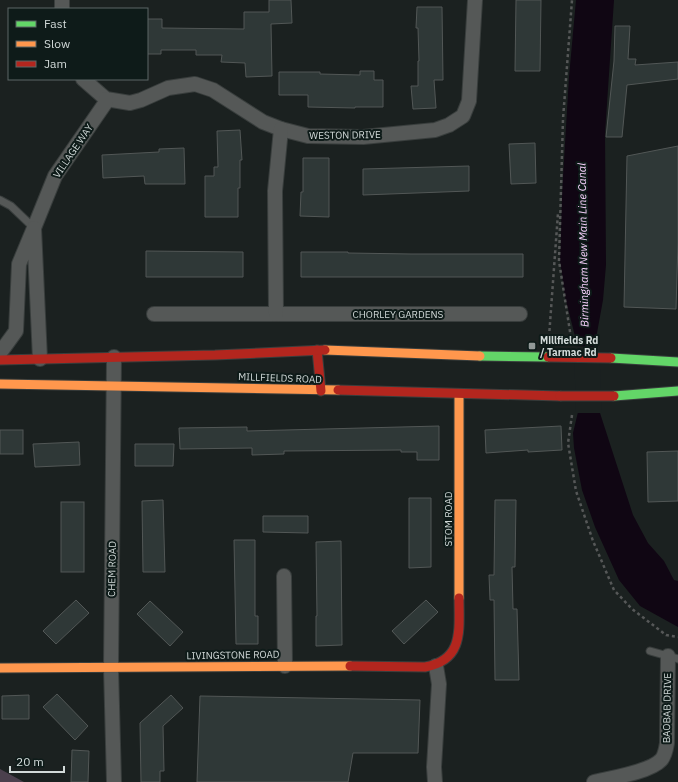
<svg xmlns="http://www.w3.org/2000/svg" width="678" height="782" font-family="'IBM Plex Sans',sans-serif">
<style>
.green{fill:#4b404d}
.water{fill:#100613}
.pier{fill:#1b2120}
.building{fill:#2f3837;stroke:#525756}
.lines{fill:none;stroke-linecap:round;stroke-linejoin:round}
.lane-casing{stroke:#393e3d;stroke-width:9}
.street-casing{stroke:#393e3d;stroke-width:16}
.fast-casing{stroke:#393e3d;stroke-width:11}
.slow-casing{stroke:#393e3d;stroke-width:11}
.jam-casing{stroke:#393e3d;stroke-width:11}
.path{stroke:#565858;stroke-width:2.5;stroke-dasharray:3 3;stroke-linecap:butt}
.lane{stroke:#555857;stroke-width:7}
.street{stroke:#555857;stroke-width:14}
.fast{stroke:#63d668;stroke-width:9}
.slow{stroke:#ff974d;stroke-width:9}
.jam{stroke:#b3261e;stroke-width:9}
.jam-bridge-casing{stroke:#393e3d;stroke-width:11;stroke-linecap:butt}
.jam-bridge{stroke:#b3261e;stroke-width:9}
.poi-dot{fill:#929998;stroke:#0e1b19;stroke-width:1.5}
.labels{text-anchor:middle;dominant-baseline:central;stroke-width:4;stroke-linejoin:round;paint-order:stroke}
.street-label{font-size:10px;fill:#d2dad9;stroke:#0e1b19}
.poi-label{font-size:10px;font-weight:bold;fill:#d2dad9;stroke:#0e1b19;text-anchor:start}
.water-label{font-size:11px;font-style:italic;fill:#f9d2fe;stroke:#0e1b19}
</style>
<rect width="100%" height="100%" fill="#1b2120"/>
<polygon class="green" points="0,769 24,782 0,782"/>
<polygon class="water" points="576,0 614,0 605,133 606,265 603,300 597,333 600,413 633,515 648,543 664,561 674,580 678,581 678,627 640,606 619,580 595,527 582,490 574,448 573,433 578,412 575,336 565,297 560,261 562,194 569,77"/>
<polygon class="pier" points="574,346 599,347 602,413 576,413"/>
<g class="building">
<polygon points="269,0 291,0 292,23 271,24 272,76 246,77 245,63 221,62 222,55 196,55 196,50 161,50 161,54 147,54 147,19 162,19 162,28 244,29 244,12 269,12"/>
<polygon points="516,0 541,0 540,71 515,71"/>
<polygon points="417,7 442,7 443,80 434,80 436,108 413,109 411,86 418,86 418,61 419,61 418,28 416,28"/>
<polygon points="615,26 630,26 628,59 636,59 635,65 678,62 678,79 627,85 622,137 606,137 614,61"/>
<polygon points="360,71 374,71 374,80 383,80 383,107 355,107 355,108 308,107 308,95 279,95 279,72 320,72 320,74 360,75"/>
<polygon points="240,130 242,160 240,160 240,188 238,188 238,217 205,217 205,176 214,176 214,167 218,167 217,131"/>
<polygon points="535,143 536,183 511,184 509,144"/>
<polygon points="678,146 678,242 676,309 624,307 627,156"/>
<polygon points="184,148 185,184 145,184 144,176 103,178 102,155 159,152 159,149"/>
<polygon points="303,158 329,158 329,217 300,216 301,192 303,192"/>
<polygon points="469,166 469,191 363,195 363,169"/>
<polygon points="146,251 243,252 243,277 146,277"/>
<polygon points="301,252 348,252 348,253 411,254 523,254 523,277 301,277"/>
<polygon points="439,426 439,460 417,460 417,452 401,452 401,450 284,451 284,454 252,455 252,448 180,449 179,428 247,427 247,431"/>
<polygon points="561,426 562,450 528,452 528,450 486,453 485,430"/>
<rect x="0" y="430" width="23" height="24"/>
<polygon points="79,442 80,465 35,467 33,444"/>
<polygon points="135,444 174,444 173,466 135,466"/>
<polygon points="678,451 678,501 648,502 647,452"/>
<polygon points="409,498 431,498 431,567 409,568"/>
<polygon points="163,500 165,572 143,572 142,501"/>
<polygon points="495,500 516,500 515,567 512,567 513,609 517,609 519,680 495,680 494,600 490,600 489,575 494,575"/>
<rect x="61" y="502" width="23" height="70"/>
<polygon points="263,516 308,516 308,533 263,532"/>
<polygon points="234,540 255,540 255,616 258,616 258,644 236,644"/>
<polygon points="341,541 342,645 316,646 316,616 317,616 316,542"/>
<polygon points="76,600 89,613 56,644 43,631"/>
<polygon points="426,600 438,612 404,644 392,631"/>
<polygon points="150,601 183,632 170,646 137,614"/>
<polygon points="57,694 88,726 75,740 43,707"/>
<polygon points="29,695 29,719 2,719 2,696"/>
<polygon points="171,695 183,708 163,726 164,771 160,771 160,782 141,782 140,723"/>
<polygon points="200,696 420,700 418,753 353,753 348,782 197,782"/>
<polygon points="72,750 89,751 88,782 71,782"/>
</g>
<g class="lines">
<defs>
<g id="lane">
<polyline points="0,200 11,206 34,228"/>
<polyline points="650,651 678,659"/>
</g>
<g id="street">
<polyline points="62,0 62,9"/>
<polyline points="83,79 106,99 130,103 141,100 168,88 195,84 213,90 263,122 281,129 308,136 363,137 435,130 449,125 463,116 469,101 475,0"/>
<polyline points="34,228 55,176 106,102 106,99"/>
<polyline points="154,314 520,314"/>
<polyline points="276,314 275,191 281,129"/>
<polyline points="0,353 16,331 19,264 34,228 40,359"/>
<polyline points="114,357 111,668 114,782"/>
<polyline points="284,576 285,666"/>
<polyline points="435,782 434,767 439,684 436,666"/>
<path d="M594 782C611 778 650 772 661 760 665 756 666 749 667 743L668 656"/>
</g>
<g id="fast">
<polyline points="480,356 548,357"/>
<polyline points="611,358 678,362"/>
<polyline points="614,396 678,391"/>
</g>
<g id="slow">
<polyline points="325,350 480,356"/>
<polyline points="0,384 338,390"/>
<polyline points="459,394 459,598"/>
<polyline points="0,668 350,666"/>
</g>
<g id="jam">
<polyline points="317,350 321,391"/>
<polyline points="0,360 215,355 325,350"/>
<polyline points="338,390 560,396"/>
<path d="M350 666 425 667C464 660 459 630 459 598"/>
</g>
</defs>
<use href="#lane" class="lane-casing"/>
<use href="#street" class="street-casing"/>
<use href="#fast" class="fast-casing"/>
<use href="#slow" class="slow-casing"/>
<use href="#jam" class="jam-casing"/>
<g class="path">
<polyline points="549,337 558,213"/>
<polyline points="571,338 559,261 563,119 572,0"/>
<polyline points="572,415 568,443 576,491 593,541 614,590 632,609 666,635 678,637"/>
</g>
<use href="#lane" class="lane"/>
<use href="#street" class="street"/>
<use href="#fast" class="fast"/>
<use href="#slow" class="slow"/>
<use href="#jam" class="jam"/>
<defs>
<g id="jam-bridge">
<polyline points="548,357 611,358"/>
<polyline points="560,396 614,396"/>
</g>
</defs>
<use href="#jam-bridge" class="jam-bridge-casing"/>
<use href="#jam-bridge" class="jam-bridge"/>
</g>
<rect class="poi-dot" x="528" y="342" width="8" height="8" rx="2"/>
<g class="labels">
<g class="street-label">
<text transform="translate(345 135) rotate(-1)">WESTON DRIVE</text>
<text transform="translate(73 151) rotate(-56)">VILLAGE WAY</text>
<text x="398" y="314">CHORLEY GARDENS</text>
<text transform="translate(280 378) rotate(2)">MILLFIELDS ROAD</text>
<text transform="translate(448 519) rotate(-90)">STOM ROAD</text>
<text transform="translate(112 569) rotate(-89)">CHEM ROAD</text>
<text transform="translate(233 655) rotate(-1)">LIVINGSTONE ROAD</text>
<text transform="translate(667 708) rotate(-89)">BAOBAB DRIVE</text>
</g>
<g class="poi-label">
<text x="540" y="340">Millfields Rd<tspan x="540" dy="12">/ Tarmac Rd</tspan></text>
</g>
<g class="water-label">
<text transform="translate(583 245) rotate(-91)">Birmingham New Main Line Canal</text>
</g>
</g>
<rect x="8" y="8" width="140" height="72" fill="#0e1b19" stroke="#5c6766"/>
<rect x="16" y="21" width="20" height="6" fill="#63d668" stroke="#5c6766"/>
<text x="44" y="28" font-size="12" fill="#d2dad9">Fast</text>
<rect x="16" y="41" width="20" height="6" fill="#ff974d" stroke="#5c6766"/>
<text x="44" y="48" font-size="12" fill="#d2dad9">Slow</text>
<rect x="16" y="61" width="20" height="6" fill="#b3261e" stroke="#5c6766"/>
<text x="44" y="68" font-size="12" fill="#d2dad9">Jam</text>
<path d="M10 766v6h54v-6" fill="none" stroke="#d2dad9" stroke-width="2"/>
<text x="16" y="766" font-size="12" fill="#d2dad9" stroke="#0e1b19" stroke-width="3" paint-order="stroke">20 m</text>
</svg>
